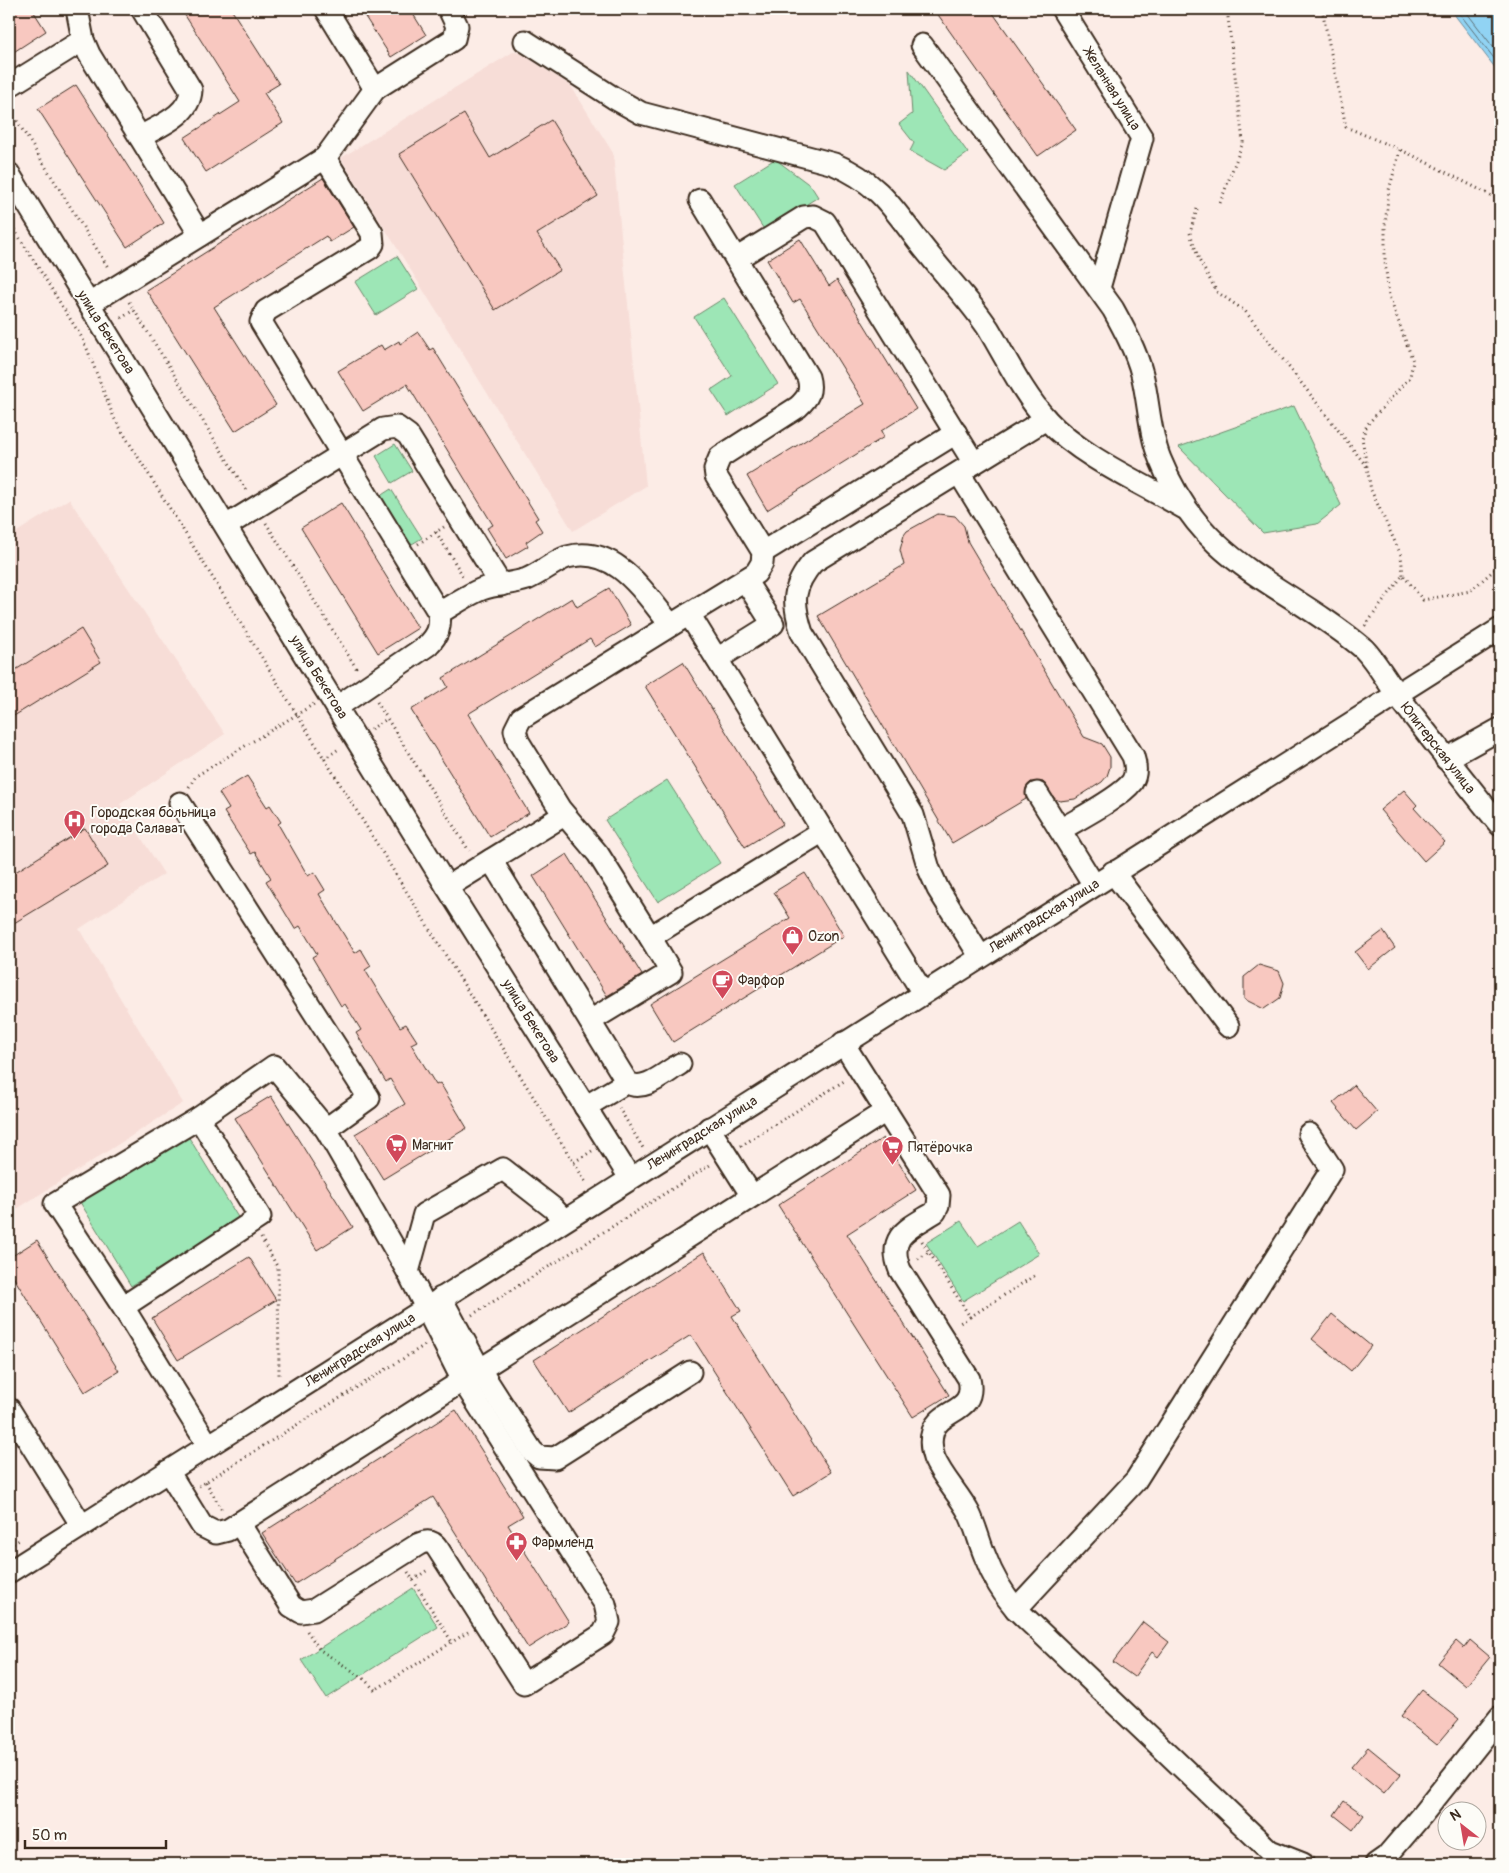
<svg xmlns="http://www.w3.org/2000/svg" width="1509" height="1873" font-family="Pangolin,sans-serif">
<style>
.built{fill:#f7ddd7}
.green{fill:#9de6b6;stroke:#6c886a}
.water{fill:#91d3f3;stroke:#6f8f9e}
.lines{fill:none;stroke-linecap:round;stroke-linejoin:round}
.shore{stroke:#5d6e73;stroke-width:1}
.building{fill:#f8c8c0;stroke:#3b2a1e}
.minor-casing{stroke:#3b2a1e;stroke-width:25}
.path{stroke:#3b2a1e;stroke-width:3;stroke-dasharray:1 4;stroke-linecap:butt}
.minor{stroke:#fdfcf7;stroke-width:21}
.labels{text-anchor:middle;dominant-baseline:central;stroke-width:4;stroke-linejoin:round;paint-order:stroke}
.street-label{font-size:14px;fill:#3b2a1e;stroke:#fdfcf7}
.poi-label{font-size:14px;fill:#3b2a1e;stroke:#fdfcf7;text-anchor:start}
</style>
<rect width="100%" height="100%" fill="#fcece6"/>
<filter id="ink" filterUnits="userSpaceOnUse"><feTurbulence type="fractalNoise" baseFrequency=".02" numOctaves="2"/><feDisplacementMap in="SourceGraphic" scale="10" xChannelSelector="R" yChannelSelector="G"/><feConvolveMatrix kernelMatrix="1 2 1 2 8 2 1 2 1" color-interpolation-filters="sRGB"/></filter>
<g filter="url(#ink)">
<g class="built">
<polygon points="513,52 520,53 571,86 613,153 646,486 573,531 341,158"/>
<polygon points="69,499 225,734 120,804 164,874 79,929 183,1103 9,1214 9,537"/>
</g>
<g class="green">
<polygon points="909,70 968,153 944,170 910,151 914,143 899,124 912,114"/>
<polygon points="775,159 811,186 818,197 765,231 735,184"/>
<polygon points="397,256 418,289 376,315 355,282"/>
<polygon points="724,298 778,384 728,416 711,390 732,376 694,317"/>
<polygon points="1294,406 1341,505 1317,524 1263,533 1179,447"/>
<polygon points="395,444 412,471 392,483 376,456"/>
<polygon points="391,489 422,538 407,547 377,498"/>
<polygon points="667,780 720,863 658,902 605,820"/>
<polygon points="188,1136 239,1219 131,1286 80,1202"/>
<polygon points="961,1221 978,1246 1018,1221 1039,1254 963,1301 926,1243"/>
<polygon points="413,1588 438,1627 326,1698 301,1660"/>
</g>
<polygon class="water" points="1450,9 1500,9 1500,74 1493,65"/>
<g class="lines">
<g class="shore">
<polyline points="1456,9 1500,66"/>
<polyline points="1464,9 1500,56"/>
</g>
</g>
<g class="building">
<polygon points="9,9 32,9 46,31 9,55"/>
<polygon points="181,9 231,9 279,84 264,93 283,123 206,172 184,138 240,102"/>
<polygon points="360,9 410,9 426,35 391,57"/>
<polygon points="934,9 990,9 1076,130 1038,156"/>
<polygon points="76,85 164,223 127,247 38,109"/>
<polygon points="464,114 490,158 551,120 598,196 537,234 560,270 495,310 399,154"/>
<polygon points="323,178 354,227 330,242 326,236 214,307 276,405 235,431 146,290"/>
<polygon points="800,239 829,286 837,280 916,409 881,431 884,437 767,510 747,476 865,404 800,299 793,303 767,260"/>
<polygon points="418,332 430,350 433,348 538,518 535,520 542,531 526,542 528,546 506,559 487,528 493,525 407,384 363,411 338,371 381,345 384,350 399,341 400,344"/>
<polygon points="341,503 418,628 378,653 301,528"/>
<polygon points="938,514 955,516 964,526 968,542 1084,737 1102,744 1110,757 1110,767 1107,776 1102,782 1075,799 1060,801 1055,799 1043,782 1031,782 1026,788 1026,799 952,843 818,616 904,565 900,550 904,535 907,531"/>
<polygon points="609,588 631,625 595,647 590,639 468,714 529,813 490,837 411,710 448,687 443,678 572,598 577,607"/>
<polygon points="81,629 101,662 9,719 9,674"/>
<polygon points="683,662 783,824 745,847 645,686"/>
<polygon points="247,776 267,807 270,805 281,822 278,824 308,876 314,872 325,890 319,894 355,953 361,949 371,966 365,970 400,1027 406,1024 417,1041 411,1044 436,1085 440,1083 467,1128 383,1179 355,1134 405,1104 390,1079 386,1082 356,1033 361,1030 345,1004 341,1006 312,957 317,954 300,926 295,929 266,881 271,878 255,852 251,854 224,812 229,809 219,793"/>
<polygon points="1404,790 1417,805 1414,808 1445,842 1424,861 1380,810"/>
<polygon points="85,828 108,866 9,926 9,876"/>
<polygon points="567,854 642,975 607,996 533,876"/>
<polygon points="805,873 844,936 673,1042 650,1004 790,918 774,892"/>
<polygon points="1383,931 1395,948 1368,969 1355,952"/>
<polygon points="1259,965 1279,971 1284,983 1280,998 1264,1009 1244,999 1244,977"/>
<polygon points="1354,1085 1377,1112 1356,1130 1333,1103"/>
<polygon points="271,1096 353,1227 317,1250 235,1118"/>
<polygon points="883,1138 916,1190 847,1234 949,1395 913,1417 778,1205"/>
<polygon points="37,1240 119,1371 85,1392 9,1270 9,1258"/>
<polygon points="704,1252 741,1311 732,1316 831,1472 793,1496 691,1335 568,1413 534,1360"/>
<polygon points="249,1257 276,1300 178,1360 152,1318"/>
<polygon points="1332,1314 1371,1346 1351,1371 1312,1339"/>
<polygon points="456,1410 523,1516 508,1525 569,1622 528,1648 433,1497 295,1584 262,1533"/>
<polygon points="1143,1622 1169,1642 1158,1657 1152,1652 1134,1677 1113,1662"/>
<polygon points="1470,1640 1490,1657 1466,1686 1438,1663 1456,1641 1464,1648"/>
<polygon points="1422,1690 1459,1719 1437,1745 1401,1716"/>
<polygon points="1368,1747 1401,1774 1384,1794 1351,1767"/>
<polygon points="1344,1801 1364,1815 1353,1830 1334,1815"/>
</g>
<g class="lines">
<defs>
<g id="minor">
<polyline points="326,9 375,89"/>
<polyline points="1062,9 1142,138 1099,288"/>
<polyline points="83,40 89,54 200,235"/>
<path d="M525 41 614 98 641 113 834 164C886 186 897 217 931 257 950 281 971 302 988 328 1006 358 1023 394 1047 420 1081 457 1141 483 1184 508"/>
<path d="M922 45 1113 309C1124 329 1136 351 1142 374 1149 402 1149 432 1160 459 1204 568 1283 581 1364 649 1379 665 1388 684 1402 701 1434 743 1467 784 1500 825"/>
<polyline points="9,86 83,40 77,9"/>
<path d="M140 137C159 126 190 115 191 90L142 9"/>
<path d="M325 158 372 233 373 244 370 248 266 311 261 322 439 613C441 627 438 635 428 645L337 707"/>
<polyline points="9,174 447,887 630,1178"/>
<polyline points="700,200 736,259"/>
<polyline points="89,304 325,158 375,89 454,39 457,26 449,9"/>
<path d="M959 473 1133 756C1136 765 1137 774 1132 782 1120 798 1078 819 1060 830"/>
<polyline points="226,526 383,429 397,427 408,435 501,585"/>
<polyline points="763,552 956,433"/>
<path d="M439 613C453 605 467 595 482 589 497 584 512 584 527 579 541 573 553 562 567 557 616 544 644 593 671 625"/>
<path d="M689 614 756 573 762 563 763 552 716 476 715 469 720 457 798 407C808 398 812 391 808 377L736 259 804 217 813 216 825 222 974 463"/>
<polyline points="717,659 773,624 745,580"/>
<polyline points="1446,759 1500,729"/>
<polyline points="1037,793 1094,885"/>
<polyline points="180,803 369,1098 326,1129"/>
<polyline points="491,860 627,1082"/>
<polyline points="1113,872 1228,1026"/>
<polyline points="447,887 564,815"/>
<polyline points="650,937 598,854 560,809 518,741 515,730 521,718 689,614 923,993"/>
<path d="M980 956 938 889 929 869 913 815 802 633C792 602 792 587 813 562L1046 419"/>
<polyline points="590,1021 671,972 650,937 823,831"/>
<path d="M843 1043 939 1195 938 1206 935 1212C910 1228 886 1235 900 1270L969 1379C977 1413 941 1408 933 1431 930 1440 931 1449 934 1458 942 1477 959 1494 969 1513 976 1527 979 1542 985 1556 992 1575 1003 1594 1016 1609L1270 1851 1303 1864"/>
<path d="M585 1107 627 1082C643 1094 666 1072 680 1064"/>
<path d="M199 1118 274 1066 326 1129 408 1272 463 1381 605 1604 609 1622 603 1634 524 1684 438 1549C433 1541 428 1540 419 1544L314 1610 301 1612 291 1606 239 1523"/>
<polyline points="709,1128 752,1196"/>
<polyline points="408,1272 424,1214 503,1169 553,1208 564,1220"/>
<polyline points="441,1298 480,1370 532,1451 539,1457 555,1458 690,1372"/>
<polyline points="123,1307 260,1217 199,1118 55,1204 123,1307 208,1445"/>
<polyline points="9,1409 82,1526"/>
<polyline points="168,1471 202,1526 216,1533 228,1530 886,1111"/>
<polyline points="9,1572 1500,629"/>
<polyline points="1016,1609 1136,1480 1332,1169 1309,1134"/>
<polyline points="1376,1864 1386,1857 1421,1816 1500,1717"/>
</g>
</defs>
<use href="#minor" class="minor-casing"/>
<g class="path">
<polyline points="1322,9 1346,127 1412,155 1500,200"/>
<polyline points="9,108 109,269"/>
<polyline points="1400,150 1389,190 1385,225 1385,262 1389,296 1413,361 1410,377 1367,425 1362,438 1371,490 1401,555 1403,575"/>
<polyline points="1220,203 1243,142 1227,9"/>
<polyline points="1197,209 1190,233 1199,260 1217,292 1245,311 1367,467"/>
<polyline points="9,221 84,341 114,418 587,1184"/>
<polyline points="129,302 247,492"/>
<polyline points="121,318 134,310"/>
<polyline points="266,523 358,671"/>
<polyline points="436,532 463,576"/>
<polyline points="418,544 444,527"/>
<polyline points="1365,626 1403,575 1423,600 1470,591 1500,565"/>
<polyline points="377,702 469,851"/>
<polyline points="371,729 387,719"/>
<polyline points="324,759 340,748"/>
<polyline points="189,787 196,776 314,704"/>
<polyline points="619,1108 643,1148"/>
<polyline points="741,1146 844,1081"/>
<polyline points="574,1162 592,1151"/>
<polyline points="261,1238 278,1268 279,1377"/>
<polyline points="922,1241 970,1317 958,1324"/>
<polyline points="918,1259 929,1252"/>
<polyline points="472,1315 710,1165"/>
<polyline points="970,1317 1037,1274"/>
<polyline points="206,1482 223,1512"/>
<polyline points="199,1486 425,1345"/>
<polyline points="9,1546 21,1539"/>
<polyline points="408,1572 452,1642"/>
<polyline points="413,1580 429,1569"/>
<polyline points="307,1631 320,1650 362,1677 375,1690 468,1632"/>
</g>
<use href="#minor" class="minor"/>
</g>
</g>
<defs>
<symbol id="hospital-pin" viewBox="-11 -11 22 30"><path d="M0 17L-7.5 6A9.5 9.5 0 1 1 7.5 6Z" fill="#d1495b" stroke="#fdfcf7"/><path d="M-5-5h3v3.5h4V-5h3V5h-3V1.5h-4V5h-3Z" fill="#fff"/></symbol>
<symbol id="shop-pin" viewBox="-11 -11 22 30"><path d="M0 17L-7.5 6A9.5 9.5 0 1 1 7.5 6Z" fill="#d1495b" stroke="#fdfcf7"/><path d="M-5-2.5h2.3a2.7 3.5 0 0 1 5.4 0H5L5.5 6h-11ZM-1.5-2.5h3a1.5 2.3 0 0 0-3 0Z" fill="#fff"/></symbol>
<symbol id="cafe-pin" viewBox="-11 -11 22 30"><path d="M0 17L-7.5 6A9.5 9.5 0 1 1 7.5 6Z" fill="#d1495b" stroke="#fdfcf7"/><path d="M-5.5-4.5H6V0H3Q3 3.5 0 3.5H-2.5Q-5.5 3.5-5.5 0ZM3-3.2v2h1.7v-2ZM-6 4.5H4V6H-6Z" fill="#fff"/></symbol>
<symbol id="supermarket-pin" viewBox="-11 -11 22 30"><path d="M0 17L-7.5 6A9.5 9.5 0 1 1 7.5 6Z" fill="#d1495b" stroke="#fdfcf7"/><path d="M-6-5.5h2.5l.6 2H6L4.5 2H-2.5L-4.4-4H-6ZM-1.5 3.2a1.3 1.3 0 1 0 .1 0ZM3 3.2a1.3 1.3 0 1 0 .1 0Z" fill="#fff"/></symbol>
<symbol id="pharmacy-pin" viewBox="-11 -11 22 30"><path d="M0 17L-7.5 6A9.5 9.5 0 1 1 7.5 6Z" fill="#d1495b" stroke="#fdfcf7"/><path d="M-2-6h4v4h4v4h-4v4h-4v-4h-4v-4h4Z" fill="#fff"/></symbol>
</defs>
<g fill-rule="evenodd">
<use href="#hospital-pin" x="62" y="808" width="25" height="34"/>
<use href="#shop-pin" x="780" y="924" width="25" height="34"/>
<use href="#cafe-pin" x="710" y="968" width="25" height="34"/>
<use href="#supermarket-pin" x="384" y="1132" width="25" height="34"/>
<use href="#supermarket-pin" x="880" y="1134" width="25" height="34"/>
<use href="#pharmacy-pin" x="504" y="1530" width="25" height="34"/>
</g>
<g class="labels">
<g class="street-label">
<text transform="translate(1112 89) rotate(58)">Желанная улица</text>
<text transform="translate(106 332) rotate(58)">улица Бекетова</text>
<text transform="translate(319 677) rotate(58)">улица Бекетова</text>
<text transform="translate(1438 748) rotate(52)">Юпитерская улица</text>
<text transform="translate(1044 916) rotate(-32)">Ленинградская улица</text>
<text transform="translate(531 1021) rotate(58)">улица Бекетова</text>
<text transform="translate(702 1133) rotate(-32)">Ленинградская улица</text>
<text transform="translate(360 1350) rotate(-32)">Ленинградская улица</text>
</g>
<g class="poi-label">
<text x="91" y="812">Городская больница<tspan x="91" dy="16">города Салават</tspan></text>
<text x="808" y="936">Ozon</text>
<text x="738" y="980">Фарфор</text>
<text x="412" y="1145">Магнит</text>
<text x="908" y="1147">Пятёрочка</text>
<text x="532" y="1542">Фармленд</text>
</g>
</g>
<rect width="1509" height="1873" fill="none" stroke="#fdfcf7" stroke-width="30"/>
<rect x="15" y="15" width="1479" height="1843" fill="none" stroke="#3b2a1e" stroke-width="2" filter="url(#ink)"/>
<g transform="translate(1462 1826) rotate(329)"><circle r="24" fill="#fdfcf7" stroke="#afa8a0"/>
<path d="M0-4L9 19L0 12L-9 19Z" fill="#d1495b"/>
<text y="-8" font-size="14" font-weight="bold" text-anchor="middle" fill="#3b2a1e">N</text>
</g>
<path d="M25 1840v8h141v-8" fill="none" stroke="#3b2a1e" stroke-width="2.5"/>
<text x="32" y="1840" font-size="15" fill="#3b2a1e" stroke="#fdfcf7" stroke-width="4" paint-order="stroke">50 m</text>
</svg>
